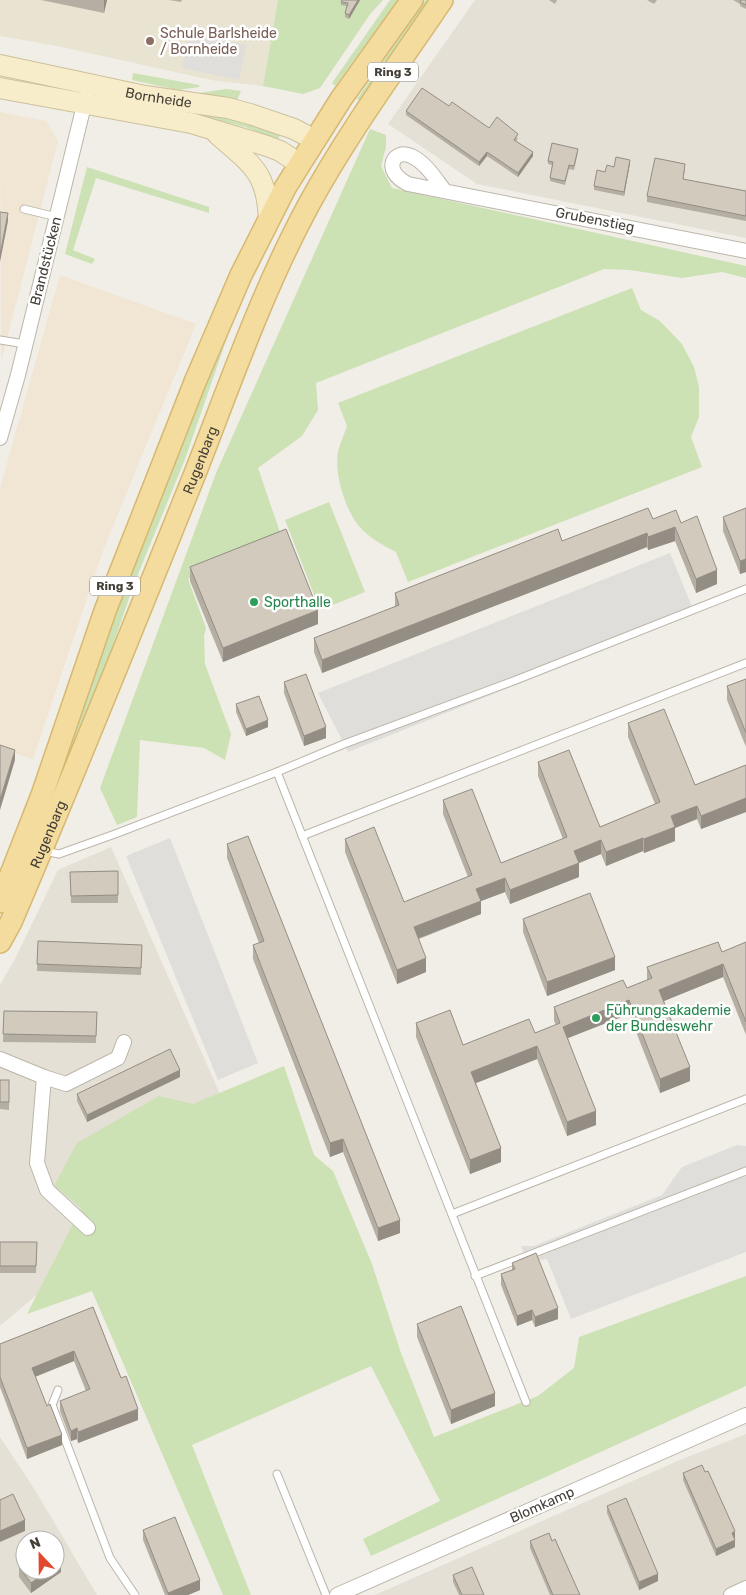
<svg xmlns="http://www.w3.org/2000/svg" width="746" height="1595" font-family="Rubik,sans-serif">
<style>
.residential{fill:#e5e0d5;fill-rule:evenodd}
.commercial{fill:#f1e5d4}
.education{fill:#e9e3d2}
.green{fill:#cce1b4}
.parking{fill:#e0dedb}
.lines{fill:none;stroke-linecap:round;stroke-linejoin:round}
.lane-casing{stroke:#bcb6aa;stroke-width:9}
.street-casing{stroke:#bcb6aa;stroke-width:16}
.secondary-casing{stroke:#ccc09b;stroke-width:22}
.primary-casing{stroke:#d6b870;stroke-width:24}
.lane{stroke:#fff;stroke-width:7}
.street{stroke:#fff;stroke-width:14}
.secondary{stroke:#f8edca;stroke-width:20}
.primary{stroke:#f3dc9e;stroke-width:21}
.wall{fill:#b5aea3}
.shaded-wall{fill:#938d84}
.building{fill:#d2cabd;stroke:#938d84}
.education-dot{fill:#8d6e63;stroke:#fff;stroke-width:2}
.leisure-dot{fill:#2e9e5b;stroke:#fff;stroke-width:2}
.labels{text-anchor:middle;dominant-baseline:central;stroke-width:5;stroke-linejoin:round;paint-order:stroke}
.shield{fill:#fff;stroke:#7c7973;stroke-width:1}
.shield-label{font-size:12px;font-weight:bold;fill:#443f37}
.education-label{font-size:14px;fill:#785e54;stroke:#fff;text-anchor:start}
.street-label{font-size:14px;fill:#443f37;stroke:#fff}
.leisure-label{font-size:14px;fill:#27864d;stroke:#fff;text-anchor:start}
</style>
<rect width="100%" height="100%" fill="#f1eee7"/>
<g class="residential">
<polygon points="475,0 746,0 746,238 477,184 388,124"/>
<polygon points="111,847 227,1110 60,1275 0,1326 0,985 15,959 58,870"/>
<polygon points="746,1434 746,1595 375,1595 680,1460"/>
<path d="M0 1437 35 1490 97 1595H0ZM25 1540H55V1570H25Z"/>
</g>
<g class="commercial">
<polygon points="0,112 46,121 58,141 1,362"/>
<polygon points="60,275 196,324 104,548 33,759 0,749 0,488"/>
</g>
<polygon class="education" points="0,0 278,0 263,86 216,81 57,46 0,36"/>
<g class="green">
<polygon points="278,0 383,0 371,13 320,88 303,94 263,86"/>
<polygon points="390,0 398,0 335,86 332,83"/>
<polygon points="425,0 432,0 362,102 357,99"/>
<polygon points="133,73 199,85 199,87 178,90 132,80"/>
<polygon points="226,89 241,91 237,100 193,94"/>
<polygon points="172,112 218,114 281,134 277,140 245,127 217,120 171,115"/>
<polygon points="370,129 386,135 386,147 381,166 392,188 746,266 746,278 722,272 682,278 630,270 604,269 316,383 318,410 302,436 258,468 283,541 188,579 206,628 204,636 205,664 231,734 225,760 204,748 140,740 137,817 117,825 100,788 216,473"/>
<polygon points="87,167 209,207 209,213 96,178 73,250 95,259 92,264 65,254"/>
<path d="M632 288 641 310 660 321 682 344 694 367 699 387V417L691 437 702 467 408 582 396 552C382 545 368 537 358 525 345 508 334 474 338 452 340 443 344 435 347 426L338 403Z"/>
<polygon points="226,331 229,332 185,459 134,584 88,717 44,819 65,764 142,532"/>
<polygon points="329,502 365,592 320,610 285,520"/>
<polygon points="284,1066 314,1155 333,1171 372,1264 401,1353 434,1437 538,1396 574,1368 579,1337 746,1276 746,1386 371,1556 363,1539 440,1501 371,1366 192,1445 251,1595 223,1595 92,1291 27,1314 81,1208 54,1186 77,1143 159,1096 193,1104"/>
</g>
<g class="parking">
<polygon points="189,33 246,45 239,80 182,68"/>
<polygon points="670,553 695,614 348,752 318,693"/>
<polygon points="170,838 258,1063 218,1080 126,856"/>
<polygon points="737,1145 746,1146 746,1252 571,1319 547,1259 528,1262 521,1246 534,1246 662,1195 682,1167"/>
</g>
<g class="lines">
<defs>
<g id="lane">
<polyline points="24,209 57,217"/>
<polyline points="0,340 25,344"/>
<polyline points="277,772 526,1402"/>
<polyline points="302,836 746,663"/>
<polyline points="44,851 59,854 115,834 277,772 344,744 516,680 746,589"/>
<polyline points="452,1214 746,1099"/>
<polyline points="475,1276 746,1171"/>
<polyline points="58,1390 52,1405 110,1558 135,1595"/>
<polyline points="277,1474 326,1595"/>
</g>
<g id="street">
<path d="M444 190C435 178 425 162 411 156 395 148 380 170 408 184L746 251"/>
<polyline points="0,438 18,375 86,97"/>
<polyline points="0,1059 44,1077 66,1084 118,1058 124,1042"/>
<polyline points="44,1077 37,1163 47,1190 88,1228"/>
<polyline points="337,1595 746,1415"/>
<polyline points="731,1595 746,1588"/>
</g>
<g id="secondary">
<path id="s1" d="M0 65 145 96 228 108 250 114 294 129 315 140"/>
<polyline points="0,88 191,123 267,146 280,151 300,164"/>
<path d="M217 134C231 147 253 162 261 180 267 193 268 206 269 219"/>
</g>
<g id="primary">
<polyline points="0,902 42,795 105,611 195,382 241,275 285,188 300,164 341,99 412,0"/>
<path id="s2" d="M0 942 11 922C74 775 134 625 194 476 229 387 262 291 308 206 347 134 396 68 442 0"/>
</g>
</defs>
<use href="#lane" class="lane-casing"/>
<use href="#street" class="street-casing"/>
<use href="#secondary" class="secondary-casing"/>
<use href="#primary" class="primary-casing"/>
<use href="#lane" class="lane"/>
<use href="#street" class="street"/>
<use href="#secondary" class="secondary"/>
<use href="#primary" class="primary"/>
</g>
<g class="wall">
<polygon points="41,0 107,0 104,13"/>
<polygon points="169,0 182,0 181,2"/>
<polygon points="360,0 349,19 345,17 345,13 347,6 341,5 341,2"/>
<polygon points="549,0 557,0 555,4"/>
<polygon points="647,0 657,0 654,4"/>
<polygon points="733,0 746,0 746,9 740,6 740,4"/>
<polygon points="449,106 489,128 518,138 516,141 533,156 518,177 487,156 479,166 406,115 406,111"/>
<polygon points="578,152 574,170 569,169 565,185 550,181 552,165 548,164 548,161"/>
<polygon points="630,163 624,196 594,190 594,186 605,172 614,167"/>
<polygon points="685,169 683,180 746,191 746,221 647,202 647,196"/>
<polygon points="746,508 746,572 740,574 723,531 723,517"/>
<polygon points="653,519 681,523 717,584 696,593 675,541 648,550 647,547 322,673 314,652 314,638 395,607 395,593 562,541"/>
<polygon points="190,567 318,624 223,662 190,581"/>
<polygon points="746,679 746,747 727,700 727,686"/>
<polygon points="284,682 326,738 304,746 284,693"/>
<polygon points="236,704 268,727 246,736 236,712"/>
<polygon points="628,723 695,785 746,765 746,812 701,829 697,819 675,828 675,841 644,853 643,851 606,866 601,854 579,863 579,877 510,904 505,892 481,901 481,914 419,939 426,972 397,984 345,852 345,839 404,902 468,877 443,814 443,800 501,863 563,839 538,776 538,762 600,827 655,804 628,737"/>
<polygon points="227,844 400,1233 378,1241 343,1152 330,1157 253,959 253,945 259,943 227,858"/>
<polygon points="118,871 118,903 71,903 70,872"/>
<polygon points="523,919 615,970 547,996 523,932"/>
<polygon points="38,941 142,945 141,975 37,971"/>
<polygon points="746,942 746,1035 723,977 664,1001 690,1081 660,1093 629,1014 568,1038 596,1125 567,1136 537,1059 476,1083 501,1162 470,1174 416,1037 416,1023 463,1045 535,1033 556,1025 554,1021 554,1007 627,988 647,980 647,967 722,952"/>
<polygon points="4,1011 97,1012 96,1043 3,1042"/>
<polygon points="180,1077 87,1122 77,1101 77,1094"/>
<polygon points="0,1080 9,1080 9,1110 0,1109"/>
<polygon points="0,1242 37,1242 36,1273 0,1273"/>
<polygon points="512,1263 558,1319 535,1327 532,1320 517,1326 501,1285 501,1274 512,1270"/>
<polygon points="93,1307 138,1420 78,1443 77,1439 71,1441 60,1411 60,1401 86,1391 74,1361 35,1377 62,1445 27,1459 0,1387 0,1344"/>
<polygon points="417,1324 495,1406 451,1424 417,1337"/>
<polygon points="683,1473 735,1538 734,1538 735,1547 716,1556 683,1480"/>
<polygon points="607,1506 658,1581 639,1590 607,1513"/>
<polygon points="143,1530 200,1590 188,1595 165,1595 143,1540"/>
<polygon points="530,1541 552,1541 580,1595 550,1595 530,1548"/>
<polygon points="19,1567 61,1572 31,1593 19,1577"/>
<polygon points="453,1575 484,1595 459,1595 453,1582"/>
</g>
<g class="shaded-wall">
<polygon points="104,0 107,0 104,13"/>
<polygon points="358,0 360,0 349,19 349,15"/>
<polygon points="487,152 487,156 479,166 479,162"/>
<polygon points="533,152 533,156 518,177 518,173"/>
<polygon points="630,160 630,163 624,196 624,192"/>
<polygon points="8,213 8,221 0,262 0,255"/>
<polygon points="675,527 675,541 648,550 648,537"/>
<polygon points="647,533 647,547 322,673 322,660"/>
<polygon points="746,559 746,572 740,574 740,561"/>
<polygon points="717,570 717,584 696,593 696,579"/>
<polygon points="318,610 318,624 223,662 223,648"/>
<polygon points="268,720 268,727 246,736 246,729"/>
<polygon points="326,727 326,738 304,746 304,736"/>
<polygon points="15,750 15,760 0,810 0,800"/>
<polygon points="746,798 746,812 701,829 701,816"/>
<polygon points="697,806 697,819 675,828 675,841 644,853 644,839 671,816"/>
<polygon points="643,838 643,851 606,866 606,852"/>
<polygon points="601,840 601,854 579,863 579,877 510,904 510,890 574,851"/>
<polygon points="505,878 505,892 481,901 481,914 414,940 414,927 476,889"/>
<polygon points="615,957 615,970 547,996 547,982"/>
<polygon points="426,958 426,972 397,984 397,970"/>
<polygon points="723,964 723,977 659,1003 659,990"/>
<polygon points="629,1000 629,1014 563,1040 563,1027"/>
<polygon points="537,1046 537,1059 471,1085 471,1072"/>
<polygon points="690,1067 690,1081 660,1093 660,1079"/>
<polygon points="180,1070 180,1077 87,1122 87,1115"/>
<polygon points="596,1111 596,1125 567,1136 567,1122"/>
<polygon points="343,1139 343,1152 330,1157 330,1143"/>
<polygon points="501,1148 501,1162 470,1174 470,1160"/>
<polygon points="400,1220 400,1233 378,1241 378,1228"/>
<polygon points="558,1308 558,1319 535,1327 535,1317"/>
<polygon points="532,1310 532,1320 517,1326 517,1316"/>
<polygon points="74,1351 74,1361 32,1378 32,1368"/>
<polygon points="495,1393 495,1406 451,1424 451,1410"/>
<polygon points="138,1409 138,1420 78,1443 78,1432"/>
<polygon points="77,1428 77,1439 71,1441 71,1431"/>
<polygon points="62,1435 62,1445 27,1459 27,1448"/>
<polygon points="25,1520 25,1531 0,1542 0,1531"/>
<polygon points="735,1531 735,1538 732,1540 732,1533"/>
<polygon points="735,1540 735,1547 716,1556 716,1549"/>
<polygon points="61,1561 61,1572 31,1593 31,1583 49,1570 55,1570 55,1565"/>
<polygon points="658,1574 658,1581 639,1590 639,1582"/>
<polygon points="200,1580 200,1590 188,1595 168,1595 168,1593"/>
</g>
<g class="building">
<polygon points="342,0 358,0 349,15 345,13 348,3 341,2"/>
<polygon points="740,0 746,0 746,5 740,2 741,1"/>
<polygon points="422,88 449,106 452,102 489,128 497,117 518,134 514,140 533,152 518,173 487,152 479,162 406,111"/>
<polygon points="552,143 578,149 574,166 569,165 565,181 550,178 553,162 548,161"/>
<polygon points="616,157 630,160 624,192 594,186 597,170 605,172 607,165 614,167"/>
<polygon points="655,158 685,164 683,179 746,191 746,216 647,196"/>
<polygon points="0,212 8,213 0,255"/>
<polygon points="648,508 653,519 676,510 681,523 697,516 717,570 696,579 675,527 648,537 647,533 322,660 314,638 399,605 395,593 558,529 562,541"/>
<polygon points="746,508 746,559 740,561 723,517"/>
<polygon points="286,529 318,610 223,648 190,567"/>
<polygon points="306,674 326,727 304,736 284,682"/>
<polygon points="746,679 746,733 727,686"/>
<polygon points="259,696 268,720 246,729 236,704"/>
<polygon points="664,709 695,785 746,765 746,798 701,816 697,806 671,816 675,827 644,839 643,838 606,852 601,840 574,851 579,863 510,890 505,878 476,889 481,901 414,927 426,958 397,970 345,839 374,827 404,902 472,875 443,800 472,789 501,863 567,837 538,762 569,750 600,827 660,802 628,723"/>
<polygon points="0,745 15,750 0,800"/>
<polygon points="248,836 400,1220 378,1228 343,1139 330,1143 253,945 264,941 227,844"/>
<polygon points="118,871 118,895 71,896 70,872"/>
<polygon points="590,893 615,957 547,982 523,919"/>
<polygon points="38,941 142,945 141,968 37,964"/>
<polygon points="718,942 722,952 746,942 746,1022 723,964 659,990 690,1067 660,1079 629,1000 563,1027 596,1111 567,1122 537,1046 471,1072 501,1148 470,1160 416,1023 450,1010 463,1045 529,1019 535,1033 560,1023 554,1007 623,980 627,988 652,978 647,967"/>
<polygon points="4,1011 97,1012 96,1036 3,1034"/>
<polygon points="170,1049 180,1070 87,1115 77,1094"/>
<rect x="0" y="1080" width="9" height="22"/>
<polygon points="0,1242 37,1242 36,1266 0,1266"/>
<polygon points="536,1253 558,1308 535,1317 532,1310 517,1316 501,1274 515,1269 512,1263"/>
<polygon points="461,1306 495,1393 451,1410 417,1324"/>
<polygon points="93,1307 121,1378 126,1376 138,1409 78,1432 77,1428 71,1431 60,1401 90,1389 74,1351 32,1368 47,1406 50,1404 62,1435 27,1448 0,1377 0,1344"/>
<polygon points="702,1465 705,1472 708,1471 735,1531 732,1533 735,1540 716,1549 683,1473"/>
<polygon points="13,1494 25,1520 0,1531 0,1500"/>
<polygon points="626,1498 658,1574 639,1582 607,1506"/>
<polygon points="175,1517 200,1580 168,1593 143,1530"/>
<polygon points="549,1533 552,1541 555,1539 580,1595 553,1595 530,1541"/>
<polygon points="55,1552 61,1561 55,1565"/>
<polygon points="25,1563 25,1570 49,1570 31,1583 19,1567"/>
<polygon points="472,1567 484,1595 462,1595 453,1575"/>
</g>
<circle class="education-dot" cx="150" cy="41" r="5"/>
<g class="leisure-dot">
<circle cx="254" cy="602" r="5"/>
<circle cx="596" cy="1018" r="5"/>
</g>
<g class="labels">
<g class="shield">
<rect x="368" y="62.5" width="50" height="19" rx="4"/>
<rect x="90" y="576.5" width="50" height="19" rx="4"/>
</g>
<g class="shield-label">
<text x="393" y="72">Ring 3</text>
<text x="115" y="586">Ring 3</text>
</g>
<g class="education-label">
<text x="160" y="33">Schule Barlsheide<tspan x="160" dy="16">/ Bornheide</tspan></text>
</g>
<g class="street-label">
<text stroke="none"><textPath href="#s1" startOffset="162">Bornheide</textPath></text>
<text transform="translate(595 220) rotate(11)">Grubenstieg</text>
<text transform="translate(46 261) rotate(-76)">Brandstücken</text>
<text stroke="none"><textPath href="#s2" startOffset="522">Rugenbarg</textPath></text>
<text stroke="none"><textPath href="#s2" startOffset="118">Rugenbarg</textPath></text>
<text transform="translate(542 1505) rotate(-24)">Blomkamp</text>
</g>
<g class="leisure-label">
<text x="264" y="602">Sporthalle</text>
<text x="606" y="1010">Führungsakademie<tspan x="606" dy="16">der Bundeswehr</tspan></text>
</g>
</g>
<g transform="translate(40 1555) rotate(338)"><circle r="24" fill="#ffffff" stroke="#b4b2af"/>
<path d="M0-4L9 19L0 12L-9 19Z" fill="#e2492d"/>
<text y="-8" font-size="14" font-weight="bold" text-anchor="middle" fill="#443f37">N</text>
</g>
</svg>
